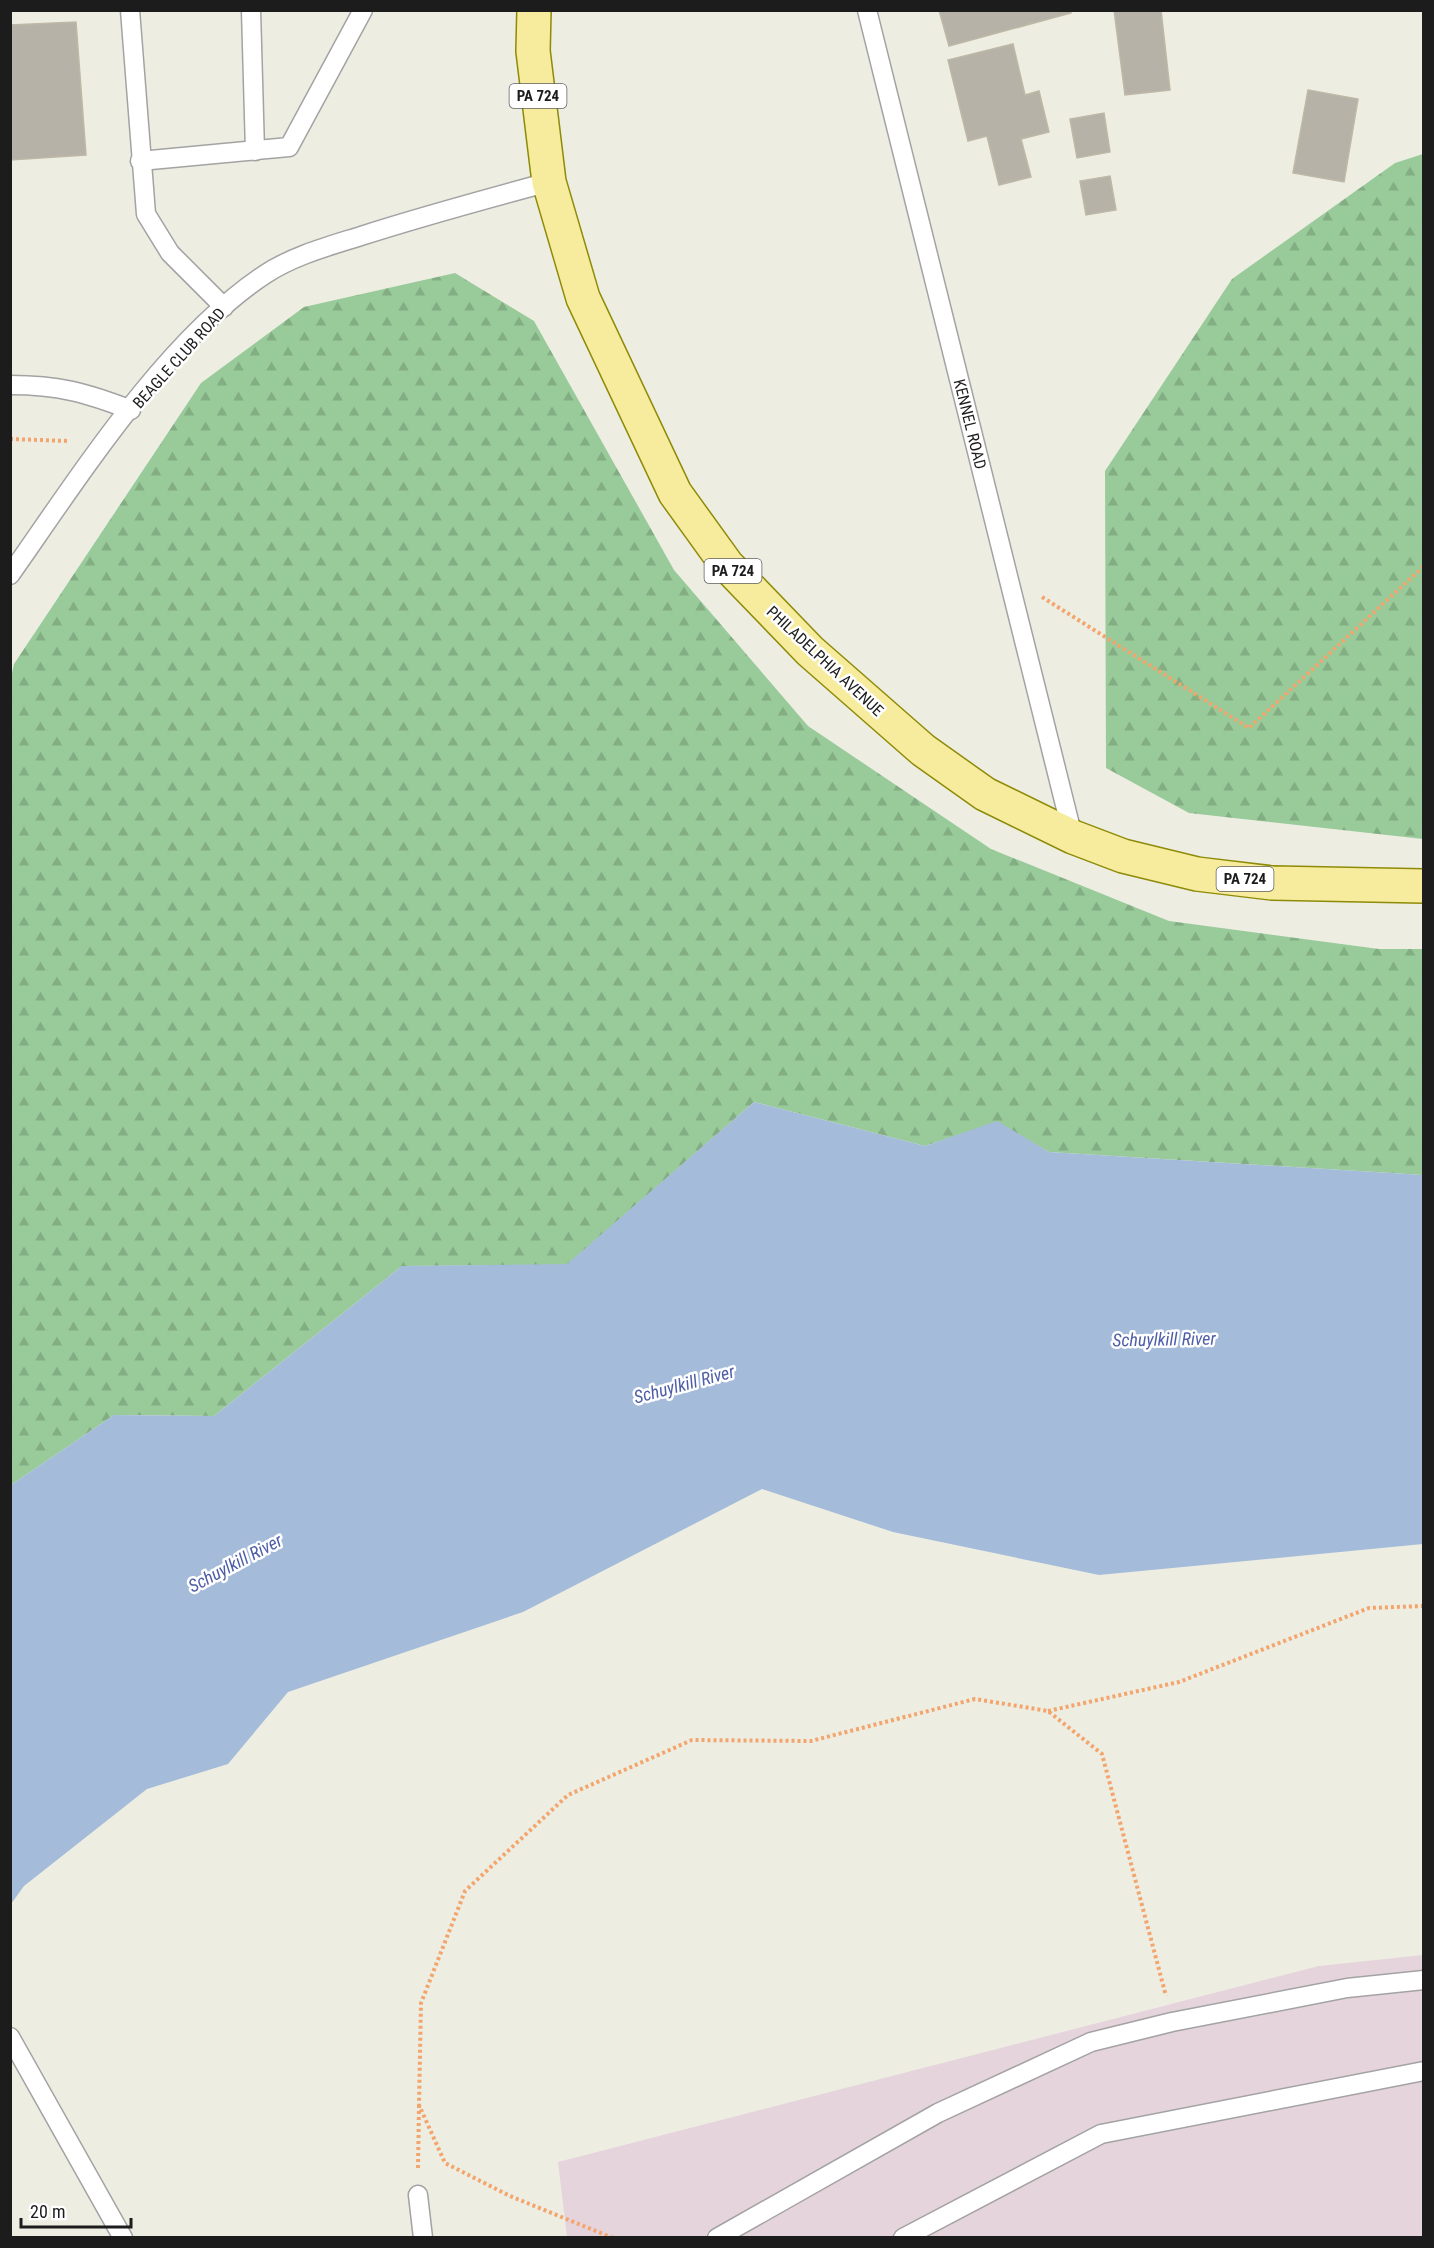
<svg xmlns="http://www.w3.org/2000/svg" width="1434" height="2248" font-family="'Roboto Condensed',sans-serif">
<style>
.industrial{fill:#e6d4dd}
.forest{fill:url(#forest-firs)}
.water{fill:#a4bcd9}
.building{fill:#b6b2a8;stroke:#beb8a5;stroke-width:1.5}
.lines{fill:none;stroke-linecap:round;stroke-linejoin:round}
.lane-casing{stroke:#a3a3a3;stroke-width:21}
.primary-casing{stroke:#8d8b07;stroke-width:36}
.path{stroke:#f3a56d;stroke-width:4;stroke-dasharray:3 3;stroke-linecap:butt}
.lane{stroke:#fff;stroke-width:18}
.primary{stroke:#f7ec9d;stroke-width:33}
.labels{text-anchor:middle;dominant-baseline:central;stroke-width:5;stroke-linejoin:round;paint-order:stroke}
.shield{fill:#fff;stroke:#606060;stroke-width:1.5}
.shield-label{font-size:15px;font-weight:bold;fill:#1c1c1c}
.street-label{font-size:16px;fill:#1c1c1c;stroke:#fff}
.water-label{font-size:18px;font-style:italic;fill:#4e5ea7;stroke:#fff}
</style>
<defs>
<pattern id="forest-firs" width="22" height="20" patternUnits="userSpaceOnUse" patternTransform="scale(1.5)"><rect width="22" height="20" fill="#99cb9a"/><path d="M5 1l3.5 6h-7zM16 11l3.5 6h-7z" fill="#83ae84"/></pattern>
</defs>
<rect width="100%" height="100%" fill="#edede2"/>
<polygon class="industrial" points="1423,1955 1423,2237 567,2237 558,2162 1319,1966"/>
<g class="forest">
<polygon points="1423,154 1423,839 1189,813 1106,768 1105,471 1232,279 1395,163"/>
<polygon points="455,273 534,321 674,570 808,726 991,849 1169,921 1379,949 1423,949 1423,1175 1049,1152 997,1122 925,1146 754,1102 567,1265 402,1266 214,1416 114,1415 11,1485 11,678 14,664 201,383 304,307"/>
</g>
<polygon class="water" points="754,1102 925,1146 997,1121 1049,1152 1423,1175 1423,1544 1099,1575 893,1532 762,1489 523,1612 288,1692 228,1764 147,1789 24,1886 11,1904 11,1485 114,1415 214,1416 402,1266 567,1264"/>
<g class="building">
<polygon points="939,10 1071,10 1071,13 949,46"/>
<polygon points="1114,10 1161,10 1170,90 1125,95"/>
<polygon points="76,22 86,155 10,160 10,25"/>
<polygon points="1013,44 1025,95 1039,91 1049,132 1021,139 1031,177 999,185 987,136 968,141 948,60"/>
<polygon points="1308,90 1358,99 1344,182 1293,173"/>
<polygon points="1104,113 1110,152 1077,158 1070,119"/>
<polygon points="1110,176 1116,210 1086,215 1080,181"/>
</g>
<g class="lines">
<defs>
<g id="lane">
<polyline points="130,10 146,214 170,253 224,307"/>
<polyline points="251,10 255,151"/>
<polyline points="867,10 1073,837"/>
<polyline points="140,161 289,147 363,10"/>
<path d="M10 385C59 385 87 393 131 410"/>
<path d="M10 575C79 477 165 341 264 275 292 256 329 246 361 236 423 216 486 199 549 182"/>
<polyline points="10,2037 123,2238"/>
<polyline points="418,2195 423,2238"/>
<polyline points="717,2238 938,2113 1091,2042 1172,2022 1347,1988 1424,1980"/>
<polyline points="903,2238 1101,2134 1424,2071"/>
</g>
<polyline id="primary" points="534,10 533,51 549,182 583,298 675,493 727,565 810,651 923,750 985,794 1073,837 1123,856 1197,874 1272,883 1424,886"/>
</defs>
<use href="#lane" class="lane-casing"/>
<use href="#primary" class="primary-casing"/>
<g class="path">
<polyline points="10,439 69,441"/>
<polyline points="1042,597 1249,728 1424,566"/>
<polyline points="1048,1711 1179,1682 1369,1608 1424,1606"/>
<polyline points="418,2168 419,2106"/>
<polyline points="613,2238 510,2196 445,2163 419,2105 421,2003 465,1891 568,1795 692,1740 811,1741 975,1699 1048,1711 1102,1754 1166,1996"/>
</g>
<use href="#lane" class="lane"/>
<use href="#primary" class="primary"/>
</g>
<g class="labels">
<g class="shield">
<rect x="509.5" y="84" width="57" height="24" rx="4.5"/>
<rect x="704.5" y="559" width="57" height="24" rx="4.5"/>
<rect x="1216.5" y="867" width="57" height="24" rx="4.5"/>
</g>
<g class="shield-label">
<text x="538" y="96">PA 724</text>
<text x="733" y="571">PA 724</text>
<text x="1245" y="879">PA 724</text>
</g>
<g class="street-label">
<text transform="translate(179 358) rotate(-48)">BEAGLE CLUB ROAD</text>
<text transform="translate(970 424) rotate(76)">KENNEL ROAD</text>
<text transform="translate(825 661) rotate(43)">PHILADELPHIA AVENUE</text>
</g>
<g class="water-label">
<text transform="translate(1164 1339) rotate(-1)">Schuylkill River</text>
<text transform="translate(684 1384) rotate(-15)">Schuylkill River</text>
<text transform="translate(235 1563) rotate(-28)">Schuylkill River</text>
</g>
</g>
<rect width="1434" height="2248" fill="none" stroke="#1c1c1c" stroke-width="24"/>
<path d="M21 2218v9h110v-9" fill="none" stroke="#1c1c1c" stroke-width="3"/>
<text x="30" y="2218" font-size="18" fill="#1c1c1c" stroke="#ffffff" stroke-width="4.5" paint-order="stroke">20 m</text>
</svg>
